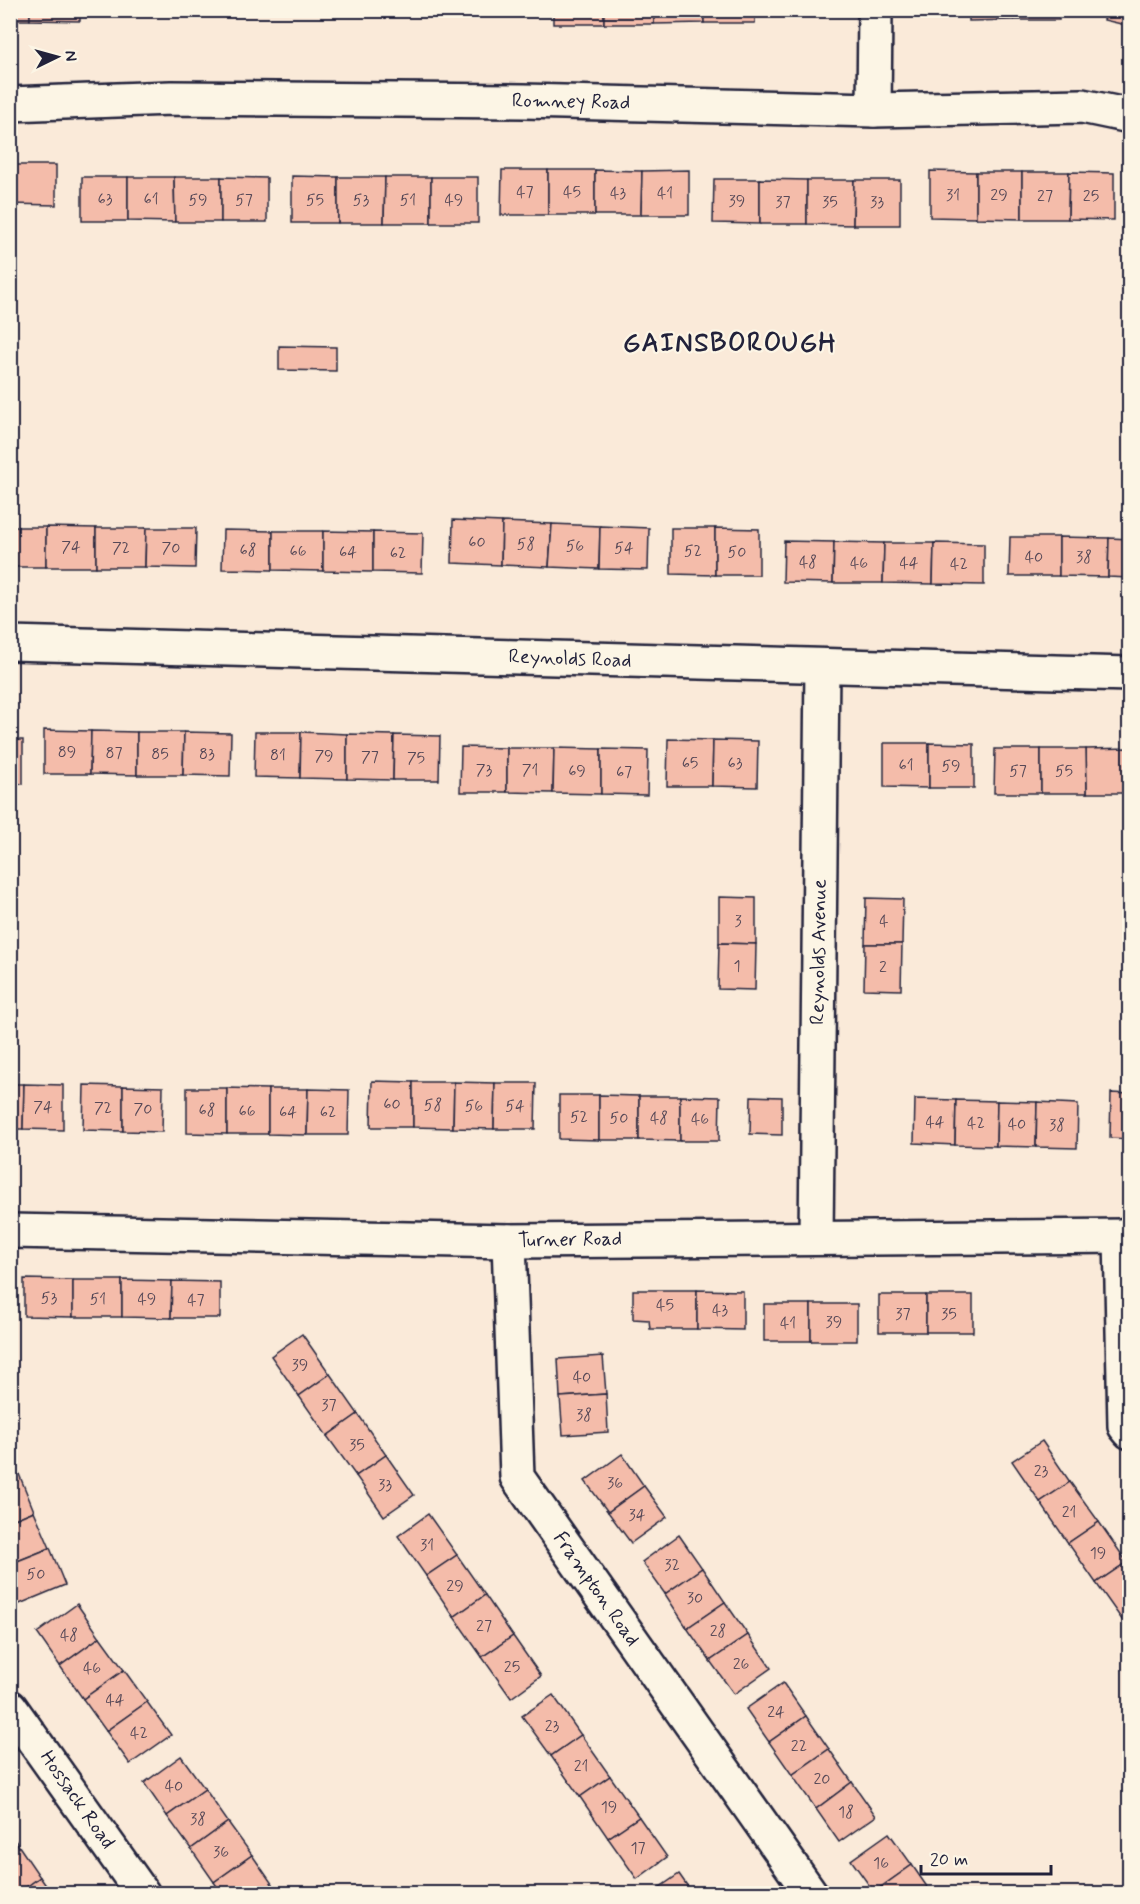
<svg xmlns="http://www.w3.org/2000/svg" width="1140" height="1904" font-family="Mynerve,sans-serif">
<style>
.building{fill:#f4bcaa;stroke:#22223b;stroke-width:1.5}
.lines{fill:none;stroke-linecap:round;stroke-linejoin:round}
.minor-casing{stroke:#22223b;stroke-width:38}
.minor{stroke:#fcf5e5;stroke-width:33}
.labels{text-anchor:middle;dominant-baseline:central;stroke-width:4.5;stroke-linejoin:round;paint-order:stroke}
.number-label{font-size:16px;fill:#564857}
.street-label{font-size:20px;fill:#22223b;stroke:#fcf5e5}
.district-label{font-size:26px;font-weight:bold;letter-spacing:1.5px;fill:#22223b;stroke:#fcf5e5}
</style>
<rect width="100%" height="100%" fill="#faead9"/>
<filter id="ink" filterUnits="userSpaceOnUse"><feTurbulence type="fractalNoise" baseFrequency=".0167" numOctaves="2"/><feDisplacementMap in="SourceGraphic" scale="12" xChannelSelector="R" yChannelSelector="G"/><feConvolveMatrix kernelMatrix="1 2 1 2 8 2 1 2 1" color-interpolation-filters="sRGB"/></filter>
<g filter="url(#ink)">
<g class="building">
<rect x="10" y="10" width="20" height="10"/>
<polygon points="30,10 80,10 80,21 30,20"/>
<rect x="104" y="10" width="50" height="2"/>
<rect x="154" y="10" width="50" height="2"/>
<rect x="204" y="10" width="50" height="2"/>
<rect x="254" y="10" width="51" height="2"/>
<polygon points="328,10 378,10 378,12 328,13"/>
<rect x="378" y="10" width="50" height="2"/>
<rect x="428" y="10" width="51" height="2"/>
<rect x="479" y="10" width="50" height="2"/>
<rect x="553" y="10" width="51" height="14"/>
<rect x="604" y="10" width="50" height="14"/>
<polygon points="654,10 704,10 704,23 654,24"/>
<rect x="704" y="10" width="51" height="13"/>
<polygon points="969,10 1014,10 1014,20 969,21"/>
<rect x="1014" y="10" width="45" height="10"/>
<polygon points="1106,10 1130,10 1130,26 1104,20"/>
<polygon points="10,165 56,165 56,205 10,204"/>
<polygon points="502,170 548,170 548,215 501,215"/>
<rect x="548" y="170" width="47" height="45"/>
<polygon points="595,170 642,171 641,215 595,215"/>
<polygon points="689,170 689,215 641,215 642,171"/>
<polygon points="930,171 976,172 976,218 930,217"/>
<polygon points="976,172 1022,172 1022,219 976,218"/>
<polygon points="1022,172 1069,172 1068,219 1022,219"/>
<polygon points="1069,172 1114,173 1114,220 1068,219"/>
<polygon points="292,176 338,177 338,223 292,223"/>
<rect x="82" y="177" width="46" height="44"/>
<polygon points="128,177 174,177 175,222 128,221"/>
<polygon points="174,177 221,177 221,222 175,222"/>
<polygon points="221,177 267,178 267,222 221,222"/>
<polygon points="338,177 385,177 384,223 338,223"/>
<polygon points="385,177 431,177 431,223 384,223"/>
<rect x="431" y="177" width="47" height="46"/>
<polygon points="714,179 760,179 760,224 713,223"/>
<polygon points="760,179 807,180 807,224 760,224"/>
<polygon points="807,180 854,180 853,225 807,224"/>
<polygon points="854,180 900,180 900,225 853,225"/>
<polygon points="279,346 336,347 336,371 279,370"/>
<polygon points="453,520 502,522 501,565 452,563"/>
<polygon points="502,522 552,524 549,567 501,565"/>
<polygon points="552,524 600,526 599,569 549,567"/>
<polygon points="600,526 649,528 648,570 599,569"/>
<rect x="10" y="527" width="36" height="40"/>
<polygon points="46,527 96,528 96,567 46,567"/>
<polygon points="96,528 146,528 145,567 96,567"/>
<polygon points="146,528 196,528 195,568 145,567"/>
<polygon points="671,528 715,528 715,575 671,574"/>
<polygon points="715,528 759,529 759,575 715,575"/>
<polygon points="223,530 273,531 273,570 222,569"/>
<polygon points="273,531 323,531 323,571 273,570"/>
<polygon points="323,531 373,532 373,572 323,571"/>
<polygon points="373,532 423,533 422,573 373,572"/>
<polygon points="1010,537 1059,537 1059,576 1009,576"/>
<polygon points="1059,537 1109,538 1108,577 1059,576"/>
<polygon points="1109,538 1130,539 1130,578 1108,577"/>
<polygon points="784,541 834,542 833,583 783,582"/>
<polygon points="834,542 884,543 883,583 833,583"/>
<polygon points="884,543 934,543 933,584 883,583"/>
<polygon points="934,543 984,544 984,585 933,584"/>
<polygon points="44,730 91,731 90,774 44,774"/>
<polygon points="91,731 137,732 137,775 90,774"/>
<polygon points="137,732 184,732 183,775 137,775"/>
<polygon points="184,732 231,733 230,776 183,775"/>
<polygon points="255,732 301,732 300,778 254,777"/>
<polygon points="301,732 347,734 347,779 300,778"/>
<polygon points="347,734 394,735 393,780 347,779"/>
<polygon points="394,735 440,736 439,780 393,780"/>
<polygon points="668,739 713,740 712,786 667,786"/>
<polygon points="10,740 23,740 23,784 10,783"/>
<polygon points="713,740 758,741 757,787 712,786"/>
<polygon points="884,743 929,743 929,788 884,787"/>
<polygon points="929,743 974,744 974,788 929,788"/>
<polygon points="461,747 507,748 507,792 460,792"/>
<polygon points="507,748 554,748 553,793 507,792"/>
<polygon points="554,748 601,749 601,794 553,793"/>
<polygon points="1130,748 1130,793 1087,793 1086,749"/>
<polygon points="601,749 648,750 647,795 601,794"/>
<polygon points="995,749 1041,749 1041,793 994,793"/>
<polygon points="1041,749 1086,749 1087,793 1041,793"/>
<polygon points="719,897 756,898 756,944 719,943"/>
<polygon points="866,898 903,899 902,944 865,944"/>
<polygon points="719,943 756,944 755,990 718,989"/>
<polygon points="865,944 902,944 901,990 864,989"/>
<polygon points="372,1081 413,1082 413,1127 371,1127"/>
<polygon points="413,1082 454,1082 453,1128 413,1127"/>
<polygon points="454,1082 495,1083 494,1129 453,1128"/>
<polygon points="495,1083 536,1083 535,1129 494,1129"/>
<polygon points="10,1084 24,1084 23,1129 10,1129"/>
<polygon points="24,1084 63,1085 63,1130 23,1129"/>
<polygon points="84,1085 123,1086 123,1131 83,1130"/>
<polygon points="123,1086 163,1087 162,1132 123,1131"/>
<polygon points="187,1088 227,1088 227,1134 187,1133"/>
<polygon points="227,1088 268,1089 268,1134 227,1134"/>
<polygon points="268,1089 308,1089 307,1135 268,1134"/>
<polygon points="308,1089 349,1090 348,1135 307,1135"/>
<polygon points="1111,1093 1130,1094 1130,1139 1110,1138"/>
<polygon points="559,1095 599,1095 599,1140 559,1139"/>
<polygon points="599,1095 639,1096 639,1140 599,1140"/>
<polygon points="639,1096 680,1096 680,1141 639,1140"/>
<polygon points="680,1096 720,1097 719,1141 680,1141"/>
<polygon points="751,1096 782,1097 782,1135 750,1134"/>
<polygon points="915,1099 956,1100 955,1145 914,1143"/>
<polygon points="956,1100 997,1101 996,1146 955,1145"/>
<polygon points="997,1101 1037,1102 1036,1147 996,1146"/>
<polygon points="1037,1102 1078,1104 1077,1148 1036,1147"/>
<polygon points="24,1279 73,1280 73,1317 24,1316"/>
<rect x="73" y="1280" width="49" height="37"/>
<polygon points="122,1280 172,1281 171,1318 122,1317"/>
<polygon points="172,1281 220,1282 220,1318 171,1318"/>
<polygon points="633,1290 697,1290 697,1329 650,1329 649,1320 633,1319"/>
<polygon points="697,1290 743,1291 743,1330 697,1329"/>
<rect x="879" y="1295" width="47" height="37"/>
<rect x="926" y="1295" width="47" height="37"/>
<rect x="764" y="1304" width="47" height="37"/>
<rect x="811" y="1304" width="46" height="37"/>
<polygon points="302,1334 330,1374 299,1396 271,1356"/>
<polygon points="603,1356 606,1394 560,1397 558,1359"/>
<polygon points="330,1374 358,1414 327,1436 299,1396"/>
<polygon points="606,1394 608,1432 563,1435 560,1397"/>
<polygon points="358,1414 386,1455 356,1476 327,1436"/>
<polygon points="1042,1441 1070,1482 1040,1502 1012,1461"/>
<polygon points="10,1453 19,1474 10,1477"/>
<polygon points="622,1454 644,1486 608,1512 585,1481"/>
<polygon points="386,1455 414,1495 384,1516 356,1476"/>
<polygon points="19,1474 34,1511 10,1521 10,1477"/>
<polygon points="1070,1482 1099,1522 1068,1543 1040,1502"/>
<polygon points="644,1486 667,1517 631,1543 608,1512"/>
<polygon points="34,1511 50,1548 10,1564 10,1521"/>
<polygon points="428,1514 457,1555 426,1576 398,1536"/>
<polygon points="1099,1522 1127,1562 1096,1583 1068,1543"/>
<polygon points="679,1535 702,1568 665,1594 642,1562"/>
<polygon points="50,1548 65,1585 17,1605 10,1589 10,1564"/>
<polygon points="457,1555 485,1595 454,1617 426,1576"/>
<polygon points="1127,1562 1130,1566 1130,1621 1125,1624 1096,1583"/>
<polygon points="702,1568 725,1602 687,1628 665,1594"/>
<polygon points="485,1595 513,1636 482,1657 454,1617"/>
<polygon points="725,1602 748,1635 710,1661 687,1628"/>
<polygon points="77,1604 100,1637 60,1666 37,1633"/>
<polygon points="748,1635 771,1668 734,1694 710,1661"/>
<polygon points="513,1636 541,1676 511,1698 482,1657"/>
<polygon points="100,1637 124,1670 83,1699 60,1666"/>
<polygon points="124,1670 147,1702 106,1731 83,1699"/>
<polygon points="783,1683 806,1716 769,1742 746,1709"/>
<polygon points="553,1695 581,1735 551,1756 522,1716"/>
<polygon points="147,1702 171,1735 130,1764 106,1731"/>
<polygon points="806,1716 829,1749 792,1775 769,1742"/>
<polygon points="581,1735 610,1776 580,1797 551,1756"/>
<polygon points="829,1749 852,1782 816,1809 792,1775"/>
<polygon points="181,1756 205,1789 167,1816 144,1783"/>
<polygon points="610,1776 639,1817 608,1838 580,1797"/>
<polygon points="852,1782 876,1816 839,1842 816,1809"/>
<polygon points="205,1789 228,1822 191,1849 167,1816"/>
<polygon points="639,1817 667,1857 637,1879 608,1838"/>
<polygon points="228,1822 252,1855 214,1882 191,1849"/>
<polygon points="889,1833 912,1865 874,1892 851,1860"/>
<polygon points="12,1836 40,1877 17,1894 10,1894"/>
<polygon points="252,1855 275,1888 268,1894 222,1894 214,1882"/>
<polygon points="912,1865 932,1894 875,1894 874,1892"/>
<polygon points="679,1874 693,1894 650,1894"/>
<polygon points="40,1877 52,1894 17,1894"/>
</g>
<g class="lines">
<defs>
<g id="minor">
<polyline points="10,104 171,98 524,101 874,110 1082,106 1130,116"/>
<polyline points="874,110 875,10"/>
<polyline points="10,643 1130,674"/>
<polyline points="10,1231 509,1241 1130,1236"/>
<polyline points="1121,1236 1125,1426 1130,1432"/>
<polyline points="816,1237 822,667"/>
<polyline points="509,1241 517,1477 811,1894"/>
<polyline points="10,1707 143,1894"/>
</g>
</defs>
<use href="#minor" class="minor-casing"/>
<use href="#minor" class="minor"/>
</g>
</g>
<g class="labels">
<g class="number-label">
<text x="525" y="192">47</text>
<text x="572" y="192">45</text>
<text x="618" y="193">43</text>
<text x="665" y="193">41</text>
<text x="953" y="195">31</text>
<text x="999" y="195">29</text>
<text x="1045" y="196">27</text>
<text x="1091" y="196">25</text>
<text x="105" y="199">63</text>
<text x="151" y="199">61</text>
<text x="198" y="200">59</text>
<text x="244" y="200">57</text>
<text x="315" y="200">55</text>
<text x="361" y="200">53</text>
<text x="408" y="200">51</text>
<text x="454" y="200">49</text>
<text x="737" y="201">39</text>
<text x="783" y="202">37</text>
<text x="830" y="202">35</text>
<text x="877" y="202">33</text>
<text x="477" y="542">60</text>
<text x="526" y="544">58</text>
<text x="575" y="546">56</text>
<text x="71" y="547">74</text>
<text x="121" y="548">72</text>
<text x="171" y="548">70</text>
<text x="624" y="548">54</text>
<text x="248" y="550">68</text>
<text x="298" y="551">66</text>
<text x="693" y="551">52</text>
<text x="348" y="552">64</text>
<text x="737" y="552">50</text>
<text x="398" y="553">62</text>
<text x="1034" y="557">40</text>
<text x="1084" y="557">38</text>
<text x="808" y="562">48</text>
<text x="859" y="563">46</text>
<text x="909" y="563">44</text>
<text x="959" y="564">42</text>
<text x="67" y="752">89</text>
<text x="114" y="753">87</text>
<text x="160" y="754">85</text>
<text x="207" y="754">83</text>
<text x="278" y="755">81</text>
<text x="324" y="756">79</text>
<text x="370" y="757">77</text>
<text x="416" y="758">75</text>
<text x="690" y="763">65</text>
<text x="735" y="763">63</text>
<text x="906" y="765">61</text>
<text x="951" y="766">59</text>
<text x="484" y="770">73</text>
<text x="530" y="770">71</text>
<text x="577" y="771">69</text>
<text x="1018" y="771">57</text>
<text x="1064" y="771">55</text>
<text x="624" y="772">67</text>
<text x="738" y="921">3</text>
<text x="884" y="921">4</text>
<text x="737" y="966">1</text>
<text x="883" y="967">2</text>
<text x="392" y="1104">60</text>
<text x="433" y="1105">58</text>
<text x="474" y="1106">56</text>
<text x="515" y="1106">54</text>
<text x="43" y="1107">74</text>
<text x="103" y="1108">72</text>
<text x="143" y="1109">70</text>
<text x="207" y="1110">68</text>
<text x="247" y="1111">66</text>
<text x="288" y="1112">64</text>
<text x="328" y="1112">62</text>
<text x="579" y="1117">52</text>
<text x="619" y="1118">50</text>
<text x="659" y="1118">48</text>
<text x="700" y="1119">46</text>
<text x="935" y="1122">44</text>
<text x="976" y="1123">42</text>
<text x="1017" y="1124">40</text>
<text x="1057" y="1125">38</text>
<text x="49" y="1298">53</text>
<text x="98" y="1299">51</text>
<text x="147" y="1299">49</text>
<text x="196" y="1300">47</text>
<text x="665" y="1305">45</text>
<text x="720" y="1310">43</text>
<text x="903" y="1314">37</text>
<text x="949" y="1314">35</text>
<text x="834" y="1322">39</text>
<text x="788" y="1323">41</text>
<text x="300" y="1365">39</text>
<text x="582" y="1377">40</text>
<text x="329" y="1405">37</text>
<text x="584" y="1415">38</text>
<text x="357" y="1445">35</text>
<text x="1041" y="1471">23</text>
<text x="615" y="1483">36</text>
<text x="385" y="1485">33</text>
<text x="1069" y="1512">21</text>
<text x="637" y="1515">34</text>
<text x="427" y="1545">31</text>
<text x="1098" y="1553">19</text>
<text x="672" y="1565">32</text>
<text x="36" y="1574">50</text>
<text x="455" y="1586">29</text>
<text x="695" y="1598">30</text>
<text x="484" y="1626">27</text>
<text x="718" y="1631">28</text>
<text x="69" y="1635">48</text>
<text x="741" y="1664">26</text>
<text x="512" y="1667">25</text>
<text x="92" y="1668">46</text>
<text x="115" y="1700">44</text>
<text x="776" y="1712">24</text>
<text x="552" y="1726">23</text>
<text x="139" y="1733">42</text>
<text x="799" y="1746">22</text>
<text x="581" y="1766">21</text>
<text x="822" y="1779">20</text>
<text x="174" y="1786">40</text>
<text x="609" y="1807">19</text>
<text x="846" y="1812">18</text>
<text x="198" y="1819">38</text>
<text x="638" y="1848">17</text>
<text x="221" y="1852">36</text>
<text x="881" y="1863">16</text>
</g>
<g class="street-label">
<text transform="translate(571 102) rotate(1)">Romney Road</text>
<text transform="translate(570 659) rotate(2)">Reynolds Road</text>
<text transform="translate(819 952) rotate(-89)">Reynolds Avenue</text>
<text transform="translate(570 1240) rotate(-1)">Turner Road</text>
<text transform="translate(596 1589) rotate(55)">Frampton Road</text>
<text transform="translate(77 1800) rotate(55)">Hossack Road</text>
</g>
<g class="district-label">
<text x="730" y="344">GAINSBOROUGH</text>
</g>
</g>
<rect width="1140" height="1904" fill="none" stroke="#fcf5e5" stroke-width="36"/>
<rect x="18" y="18" width="1104" height="1868" fill="none" stroke="#22223b" stroke-width="2" filter="url(#ink)"/>
<g transform="translate(57 57) rotate(85)" stroke="#fcf5e5" stroke-width="4.5" paint-order="stroke">
<path d="M0-4.5L10 22L0 15L-10 22Z" fill="#22223b"/>
<text y="-9" font-size="16" font-weight="bold" text-anchor="middle" fill="#22223b">N</text>
</g>
<path d="M921 1865v9h130v-9" fill="none" stroke="#22223b" stroke-width="3"/>
<text x="930" y="1865" font-size="18" fill="#22223b" stroke="#fcf5e5" stroke-width="4.5" paint-order="stroke">20 m</text>
</svg>
